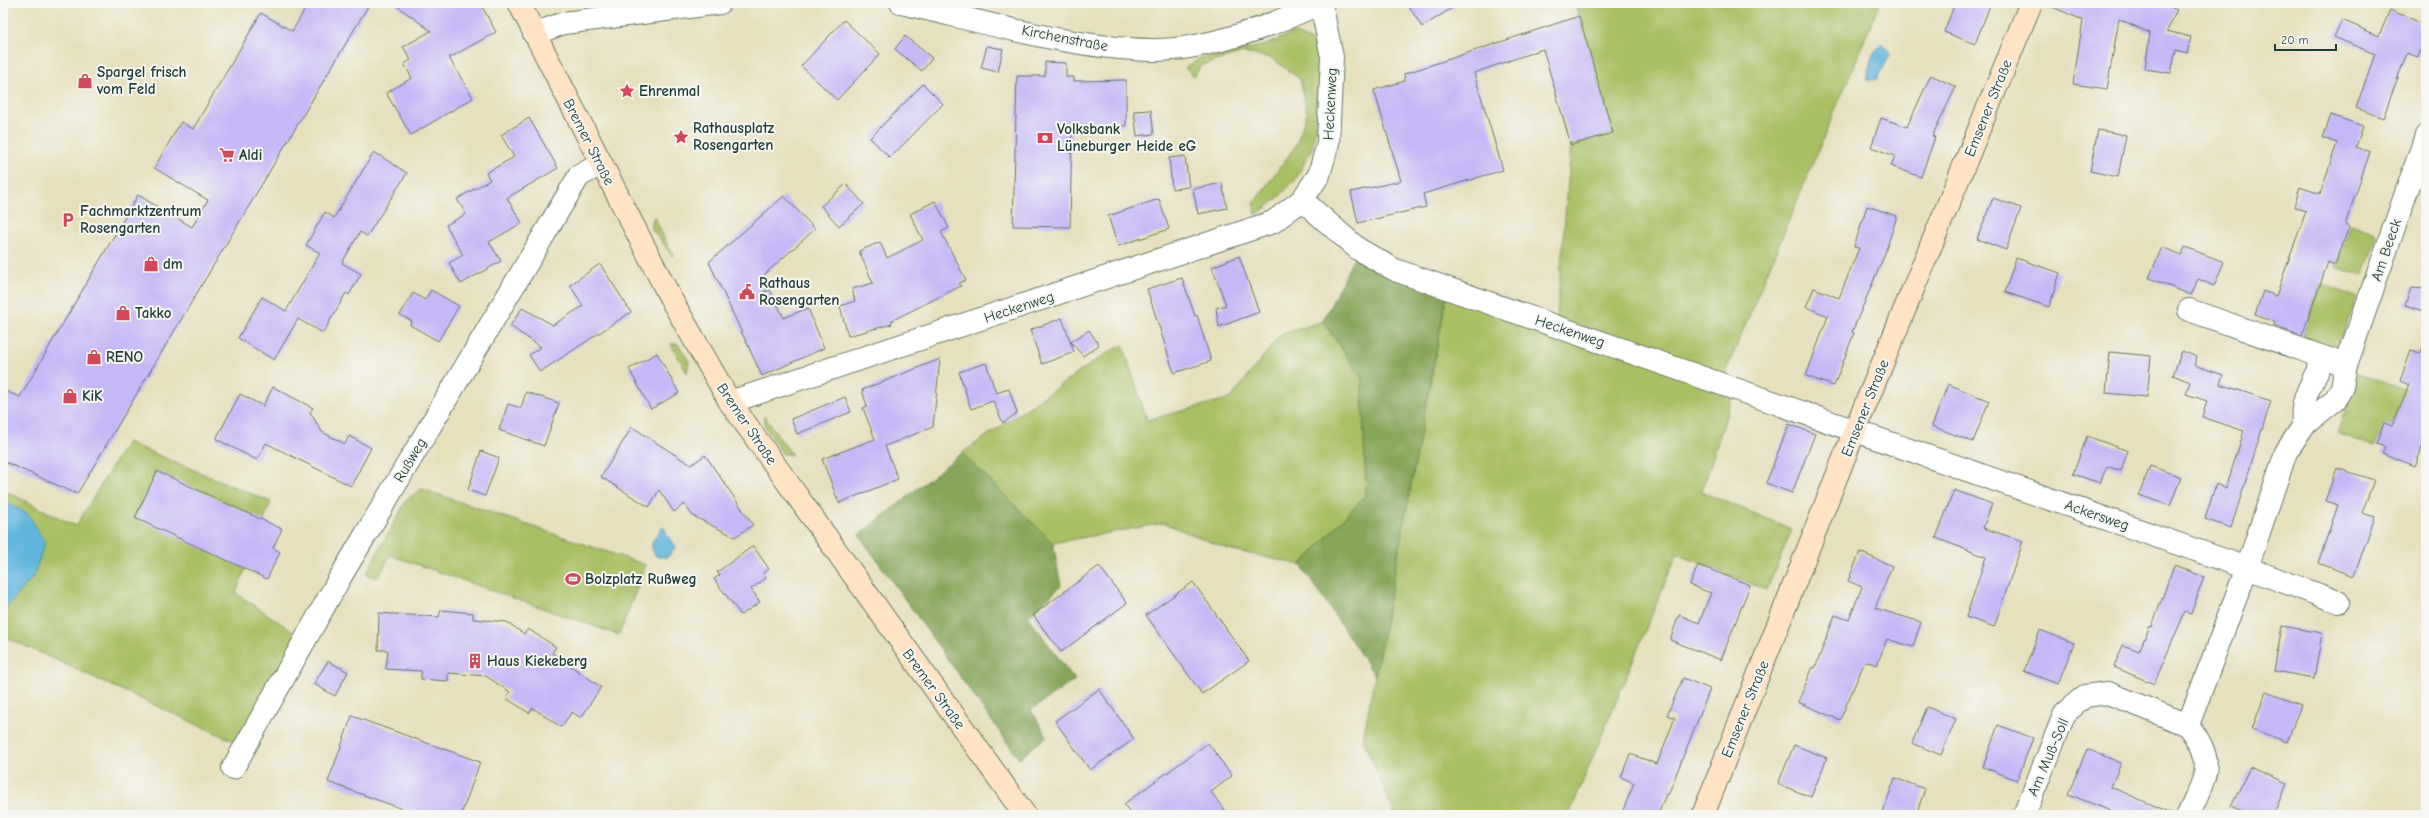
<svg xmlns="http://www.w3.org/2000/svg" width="2429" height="818" font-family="'Comic Neue',sans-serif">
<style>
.green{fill:#a9bf64;stroke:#647e4c}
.forest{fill:#86a65a;stroke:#527247}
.water{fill:#5fb5dc;stroke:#3f7988}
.building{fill:#c6b8f6}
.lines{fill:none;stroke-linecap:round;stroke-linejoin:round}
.street-casing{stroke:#657664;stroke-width:24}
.secondary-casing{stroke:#657664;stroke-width:24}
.street{stroke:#fff;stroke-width:22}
.secondary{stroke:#fee4c5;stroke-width:22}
.labels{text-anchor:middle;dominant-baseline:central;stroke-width:4;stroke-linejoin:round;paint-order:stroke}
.street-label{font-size:15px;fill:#1f3d34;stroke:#f6f6f2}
.poi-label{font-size:15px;font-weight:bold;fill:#1f3d34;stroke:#f6f6f2;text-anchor:start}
</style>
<rect width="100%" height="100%" fill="#f6f6f2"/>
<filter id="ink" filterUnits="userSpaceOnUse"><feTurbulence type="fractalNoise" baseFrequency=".025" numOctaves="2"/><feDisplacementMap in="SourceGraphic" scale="8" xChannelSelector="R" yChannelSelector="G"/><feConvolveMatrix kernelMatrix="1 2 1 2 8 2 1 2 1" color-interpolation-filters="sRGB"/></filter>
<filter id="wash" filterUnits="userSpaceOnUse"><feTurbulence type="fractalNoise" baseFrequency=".012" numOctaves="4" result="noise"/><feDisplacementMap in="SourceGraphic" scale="16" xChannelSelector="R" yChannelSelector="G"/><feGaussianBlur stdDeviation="0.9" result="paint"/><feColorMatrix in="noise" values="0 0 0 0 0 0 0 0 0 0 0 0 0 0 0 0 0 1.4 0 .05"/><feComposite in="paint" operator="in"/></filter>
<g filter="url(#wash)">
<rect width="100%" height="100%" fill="#e6e0bd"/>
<g class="green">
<polygon points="1582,3 1880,3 1721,383 1735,388 1702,492 1792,529 1767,590 1677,554 1569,815 1395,815 1363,739 1448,289 1556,326 1571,145 1613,133 1576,8"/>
<polygon points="1293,33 1310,40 1318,54 1317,121 1312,148 1296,179 1277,199 1256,215 1254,203 1296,145 1307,113 1300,79 1271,58 1243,53 1202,65 1194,76 1185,68 1200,58 1266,45"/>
<polygon points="654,217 673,256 650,227"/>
<polygon points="2351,224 2375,233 2376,239 2363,276 2336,267"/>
<polygon points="2321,284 2357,297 2337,349 2302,336"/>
<polygon points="1323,321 1362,379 1366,494 1301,565 1228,549 1164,523 1053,543 962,453 1107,353 1123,345 1147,420 1231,398 1280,335"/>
<polygon points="671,344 678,344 689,361 687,373"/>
<polygon points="2358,374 2426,397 2426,418 2399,408 2392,426 2384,423 2375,447 2337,433"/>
<polygon points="764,416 792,455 782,453 765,427"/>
<polygon points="127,442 271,502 236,593 301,637 240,744 3,636 3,490 76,526"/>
<polygon points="422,489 646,565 619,635 390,555 378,578 366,574 407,499"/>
</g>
<g class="forest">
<polygon points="1358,249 1448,289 1375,676 1301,565 1366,494 1362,379 1323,321"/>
<polygon points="962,453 1053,543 1061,586 1028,617 1075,680 1031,710 1047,736 1019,759 859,535"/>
</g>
<g class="water">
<polygon points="1883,43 1891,53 1877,80 1866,79 1873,53"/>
<polygon points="3,500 28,514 45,543 33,577 3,612"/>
<polygon points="663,526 670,540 676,546 668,557 657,557 652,551 652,542"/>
</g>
<g id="blocks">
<g class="building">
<polygon points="309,3 370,3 77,494 3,461 3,390 20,397 138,195 192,227 208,200 154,168 181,122 193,129 261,13 292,31"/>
<polygon points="393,3 480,3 496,32 449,58 473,98 411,135 386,93 412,78 404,64 411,60 403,47 431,31"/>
<polygon points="1407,3 1460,3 1422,27"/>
<polygon points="1955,3 1991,3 1975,44 1944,32"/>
<polygon points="2043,3 2162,3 2177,10 2167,31 2191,37 2187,53 2176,50 2171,73 2145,69 2150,33 2119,19 2107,89 2073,84 2083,20"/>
<polygon points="2390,10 2426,25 2426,37 2418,57 2407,53 2383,118 2356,108 2375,54 2334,37 2342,20 2379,36"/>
<polygon points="1579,16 1613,133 1571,145 1543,49 1474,73 1503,170 1423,194 1426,207 1358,223 1351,192 1401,181 1374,90 1405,81 1404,74"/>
<polygon points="844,20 880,54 837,100 801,66"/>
<polygon points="905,36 932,58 922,71 895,49"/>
<polygon points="987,46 1003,49 998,72 981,68"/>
<polygon points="1045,62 1066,63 1066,77 1074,77 1074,81 1126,80 1126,126 1072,127 1070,227 1013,226 1017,76 1045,76"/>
<polygon points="1931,75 1956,87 1932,136 1935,137 1921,177 1891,166 1895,156 1871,147 1881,118 1907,127"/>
<polygon points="923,84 943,104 890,158 870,138"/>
<polygon points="1151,110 1154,134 1137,136 1134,111"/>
<polygon points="2331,115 2363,126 2356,147 2370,152 2345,225 2349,227 2335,265 2328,262 2302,336 2274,326 2275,322 2255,315 2263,291 2276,296 2306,211 2294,207 2300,187 2320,194 2337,143 2323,138"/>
<polygon points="529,118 558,168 507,198 522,223 489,242 501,261 461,284 449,263 463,255 446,225 466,214 457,199 490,180 486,173 514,157 501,135"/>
<polygon points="2098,130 2126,135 2118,177 2090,171"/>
<polygon points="374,152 407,173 367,236 360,232 342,263 361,274 349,295 346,293 323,333 298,319 274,360 238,338 262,297 286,311 320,253 306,245 325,212 334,218"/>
<polygon points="1185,156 1189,187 1172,189 1169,158"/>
<polygon points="1222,183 1227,208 1198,214 1193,189"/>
<polygon points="846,184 864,204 839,226 821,206"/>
<polygon points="784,196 815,229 763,276 769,288 763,293 770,290 784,318 808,308 824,348 762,376 709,262"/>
<polygon points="1993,198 2021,208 2006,250 1977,239"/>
<polygon points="1159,199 1169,229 1118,246 1108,216"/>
<polygon points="935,201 949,228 941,232 966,280 959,283 961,286 891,321 892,324 848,336 840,306 855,301 852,289 873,283 859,251 880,242 887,258 923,240 910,214"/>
<polygon points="1867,206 1897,216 1884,256 1852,332 1854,333 1834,386 1806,376 1828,316 1806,307 1814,288 1839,298 1859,248 1854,247"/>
<polygon points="2162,247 2182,255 2185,247 2224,262 2214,286 2198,279 2191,295 2149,278"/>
<polygon points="1239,256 1259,312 1219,327 1216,308 1226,305 1212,267"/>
<polygon points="2016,258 2060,273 2049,307 2005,292"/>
<polygon points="600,264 631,312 540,372 529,355 541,347 510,326 522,308 553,325 583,306 570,285"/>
<polygon points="1182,278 1195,316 1197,315 1211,361 1174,373 1147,289"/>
<polygon points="2411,288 2426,289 2426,312 2405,305"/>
<polygon points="431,290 459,306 438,341 410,325 412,321 400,315 413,293 425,300"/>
<polygon points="1062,318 1074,352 1042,364 1030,330"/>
<polygon points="1089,330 1099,345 1083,356 1071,342"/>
<polygon points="2425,343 2426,438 2415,466 2382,453 2385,447 2376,444 2384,423 2392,426 2409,385 2400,381 2411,351 2420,354"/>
<polygon points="2182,351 2197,357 2194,365 2223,375 2220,384 2271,401 2231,528 2205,519 2216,484 2226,488 2244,431 2202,417 2207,401 2186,394 2190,382 2173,375"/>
<polygon points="2110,352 2151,356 2147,397 2106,393"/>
<polygon points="657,353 679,393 651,409 629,369"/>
<polygon points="940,359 933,427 885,446 898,479 839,503 822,459 875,439 863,408 867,406 862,390"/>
<polygon points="986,363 996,393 1009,389 1017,413 1003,423 993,401 971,409 959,372"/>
<polygon points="1948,384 1989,401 1973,442 1932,426"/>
<polygon points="273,387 313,408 310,412 322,432 345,444 349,436 371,448 351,486 266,443 257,460 216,439 240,394 263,406"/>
<polygon points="526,392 559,403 544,446 499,430 508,404 521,408"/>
<polygon points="845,397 851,412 797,434 791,419"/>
<polygon points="1789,424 1815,434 1792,493 1766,483"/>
<polygon points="632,427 691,465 705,455 753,525 735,537 693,516 684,504 674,512 659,490 649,507 601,477"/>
<polygon points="2087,436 2128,451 2121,471 2107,466 2100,483 2073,474"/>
<polygon points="481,451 499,458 485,496 468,490"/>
<polygon points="2150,466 2181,477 2170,506 2139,495"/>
<polygon points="2337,468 2374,480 2362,513 2375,517 2354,576 2318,563 2338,505 2325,501"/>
<polygon points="157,471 282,529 273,548 280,552 267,579 135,518"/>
<polygon points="1954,490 1992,504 1983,528 2023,541 1994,627 1966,617 1986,557 1936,538"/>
<polygon points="753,546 769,569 763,573 766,578 751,589 760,602 741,615 714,579 720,575 717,572"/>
<polygon points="1860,552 1892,566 1875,608 1921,622 1913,647 1887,639 1877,665 1865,661 1840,720 1798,702 1813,667 1815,668 1835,615 1849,620 1862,587 1848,581"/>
<polygon points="1698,565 1750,585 1721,660 1670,640 1679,615 1699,623 1711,593 1690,585"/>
<polygon points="2174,565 2204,577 2191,614 2185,612 2154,684 2114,667 2123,645 2139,651 2150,626 2152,627"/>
<polygon points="1099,566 1127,603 1061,652 1033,615"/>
<polygon points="1193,582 1249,661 1202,694 1146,615"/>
<polygon points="441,610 473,613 473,619 507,622 524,634 528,629 556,647 552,653 601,687 581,718 572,712 561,727 533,708 529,713 506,698 510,692 486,676 448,673 448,681 421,679 421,671 386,669 388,650 378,650 379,613 439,617"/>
<polygon points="2282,626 2322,633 2314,678 2274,671"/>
<polygon points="2040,630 2074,643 2058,684 2024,671"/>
<polygon points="328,661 348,672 335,696 314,684"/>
<polygon points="1683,678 1710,689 1668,795 1666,794 1658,815 1621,815 1634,783 1621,777 1630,754 1657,764 1675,718 1667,715"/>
<polygon points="1099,689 1134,739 1090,770 1055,721"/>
<polygon points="2266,692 2301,705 2287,742 2252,729"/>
<polygon points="1927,707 1956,719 1941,755 1912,743"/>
<polygon points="352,716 480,762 461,815 419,815 328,782"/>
<polygon points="1998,725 2033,738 2017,780 1983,767"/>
<polygon points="1208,743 1232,776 1211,792 1228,815 1132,815 1124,804"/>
<polygon points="1794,745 1827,758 1811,797 1778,784"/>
<polygon points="2087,749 2121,763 2111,787 2176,815 2121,815 2068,794"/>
<polygon points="2250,767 2287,783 2273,815 2249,815 2231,807"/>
<polygon points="1895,778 1925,789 1916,815 1882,815"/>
</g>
</g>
</g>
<g filter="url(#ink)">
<use href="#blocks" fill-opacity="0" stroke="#657664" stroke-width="1"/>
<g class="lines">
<defs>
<g id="street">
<path d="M901 3C981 21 1069 48 1151 50 1205 51 1272 26 1320 3"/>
<polyline points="534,34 564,23 720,3"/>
<polyline points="1302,200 1358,249 1395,270 2247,568 2338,602"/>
<polyline points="2346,365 2426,136"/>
<polyline points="730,402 1273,222 1302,200 1319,175 1328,143 1332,57 1321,3"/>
<path d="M2304 425C2297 404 2315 377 2324 358"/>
<polyline points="233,768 341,576 579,176 601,164"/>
<polyline points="2024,815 2065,713 2085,696 2108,693 2188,725"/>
<path d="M2188 815C2206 775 2217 762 2188 725L2247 568 2286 452 2304 425 2335 400 2342 387 2346 365 2189 310"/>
</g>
<g id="secondary">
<polyline points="519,3 671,299 730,402 1025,815"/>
<polyline points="1703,815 1855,430 2031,3"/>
</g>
</defs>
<use href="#street" class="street-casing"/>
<use href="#secondary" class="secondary-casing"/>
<use href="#street" class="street"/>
<use href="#secondary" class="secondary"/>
</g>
</g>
<defs>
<symbol id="shop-bare" viewBox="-9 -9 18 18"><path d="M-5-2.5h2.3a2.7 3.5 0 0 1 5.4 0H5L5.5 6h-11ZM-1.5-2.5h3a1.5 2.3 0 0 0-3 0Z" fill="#d1495b" stroke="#f6f6f2" stroke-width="2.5" paint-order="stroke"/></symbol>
<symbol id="sight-bare" viewBox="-9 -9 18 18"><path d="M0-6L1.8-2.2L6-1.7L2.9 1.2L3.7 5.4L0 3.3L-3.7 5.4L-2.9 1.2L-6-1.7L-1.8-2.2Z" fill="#d1495b" stroke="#f6f6f2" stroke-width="2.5" paint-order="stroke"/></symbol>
<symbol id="bank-bare" viewBox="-9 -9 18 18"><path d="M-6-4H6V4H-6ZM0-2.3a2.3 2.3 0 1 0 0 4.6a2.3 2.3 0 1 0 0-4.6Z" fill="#d1495b" stroke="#f6f6f2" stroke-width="2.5" paint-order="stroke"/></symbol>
<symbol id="supermarket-bare" viewBox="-9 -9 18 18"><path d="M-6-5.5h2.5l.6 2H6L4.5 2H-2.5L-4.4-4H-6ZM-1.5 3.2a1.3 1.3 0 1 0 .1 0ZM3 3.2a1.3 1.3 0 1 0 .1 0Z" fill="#d1495b" stroke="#f6f6f2" stroke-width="2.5" paint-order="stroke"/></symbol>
<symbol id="parking-bare" viewBox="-9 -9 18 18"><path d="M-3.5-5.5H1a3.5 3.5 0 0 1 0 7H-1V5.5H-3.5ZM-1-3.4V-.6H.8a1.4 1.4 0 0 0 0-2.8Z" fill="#d1495b" stroke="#f6f6f2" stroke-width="2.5" paint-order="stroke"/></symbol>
<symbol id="civic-bare" viewBox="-9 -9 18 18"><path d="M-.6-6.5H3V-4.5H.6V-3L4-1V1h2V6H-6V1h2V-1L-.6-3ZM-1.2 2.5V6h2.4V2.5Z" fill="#d1495b" stroke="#f6f6f2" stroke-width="2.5" paint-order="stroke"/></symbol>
<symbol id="stadium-bare" viewBox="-9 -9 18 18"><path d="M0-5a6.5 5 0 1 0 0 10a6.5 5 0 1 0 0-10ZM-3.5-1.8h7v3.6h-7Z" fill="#d1495b" stroke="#f6f6f2" stroke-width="2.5" paint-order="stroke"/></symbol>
<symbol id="building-bare" viewBox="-9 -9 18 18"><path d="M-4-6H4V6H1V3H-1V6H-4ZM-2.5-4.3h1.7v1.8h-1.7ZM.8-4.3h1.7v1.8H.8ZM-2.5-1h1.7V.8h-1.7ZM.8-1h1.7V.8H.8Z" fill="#d1495b" stroke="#f6f6f2" stroke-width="2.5" paint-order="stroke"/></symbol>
</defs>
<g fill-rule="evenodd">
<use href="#shop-bare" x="74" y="70" width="22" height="22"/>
<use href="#sight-bare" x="616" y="80" width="22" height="22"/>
<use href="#sight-bare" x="670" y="126" width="22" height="22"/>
<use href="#bank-bare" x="1034" y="127" width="22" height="22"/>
<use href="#supermarket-bare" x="216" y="144" width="22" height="22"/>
<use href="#parking-bare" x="57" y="209" width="22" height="22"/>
<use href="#shop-bare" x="140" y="253" width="22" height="22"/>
<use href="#civic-bare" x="736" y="281" width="22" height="22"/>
<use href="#shop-bare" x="112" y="302" width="22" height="22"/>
<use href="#shop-bare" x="83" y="346" width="22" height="22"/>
<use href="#shop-bare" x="59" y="385" width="22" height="22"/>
<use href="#stadium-bare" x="562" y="568" width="22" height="22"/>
<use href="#building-bare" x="464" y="650" width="22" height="22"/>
</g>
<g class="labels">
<g class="street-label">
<text transform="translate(1065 38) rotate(11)">Kirchenstraße</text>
<text transform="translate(1330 104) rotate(-87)">Heckenweg</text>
<text transform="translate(1988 108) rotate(-68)">Emsener Straße</text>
<text transform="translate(589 142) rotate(63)">Bremer Straße</text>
<text transform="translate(2386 250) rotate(-71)">Am Beeck</text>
<text transform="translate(1019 307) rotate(-18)">Heckenweg</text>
<text transform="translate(1570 331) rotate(19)">Heckenweg</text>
<text transform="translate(1865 408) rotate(-68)">Emsener Straße</text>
<text transform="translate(747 424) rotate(56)">Bremer Straße</text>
<text transform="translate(410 460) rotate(-59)">Rußweg</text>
<text transform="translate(2097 515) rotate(19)">Ackersweg</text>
<text transform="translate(934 689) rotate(54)">Bremer Straße</text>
<text transform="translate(1745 709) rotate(-68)">Emsener Straße</text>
<text transform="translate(2048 757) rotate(-67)">Am Muß-Soll</text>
</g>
<g class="poi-label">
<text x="97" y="72">Spargel frisch<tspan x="97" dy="17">vom Feld</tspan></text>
<text x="639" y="91">Ehrenmal</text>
<text x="693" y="128">Rathausplatz<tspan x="693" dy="17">Rosengarten</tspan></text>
<text x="1057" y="129">Volksbank<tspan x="1057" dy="17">Lüneburger Heide eG</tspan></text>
<text x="239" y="155">Aldi</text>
<text x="80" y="211">Fachmarktzentrum<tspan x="80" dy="17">Rosengarten</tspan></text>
<text x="163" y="264">dm</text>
<text x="759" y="283">Rathaus<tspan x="759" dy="17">Rosengarten</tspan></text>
<text x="135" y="313">Takko</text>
<text x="106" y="357">RENO</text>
<text x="82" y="396">KiK</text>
<text x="585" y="579">Bolzplatz Rußweg</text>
<text x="487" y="661">Haus Kiekeberg</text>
</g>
</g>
<rect width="2429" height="818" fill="none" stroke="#f6f6f2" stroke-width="16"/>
<path d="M2275 44v6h61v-6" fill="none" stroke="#1f3d34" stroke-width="2"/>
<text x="2281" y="44" font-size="12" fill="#1f3d34" stroke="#f6f6f2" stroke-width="3" paint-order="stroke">20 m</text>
</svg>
